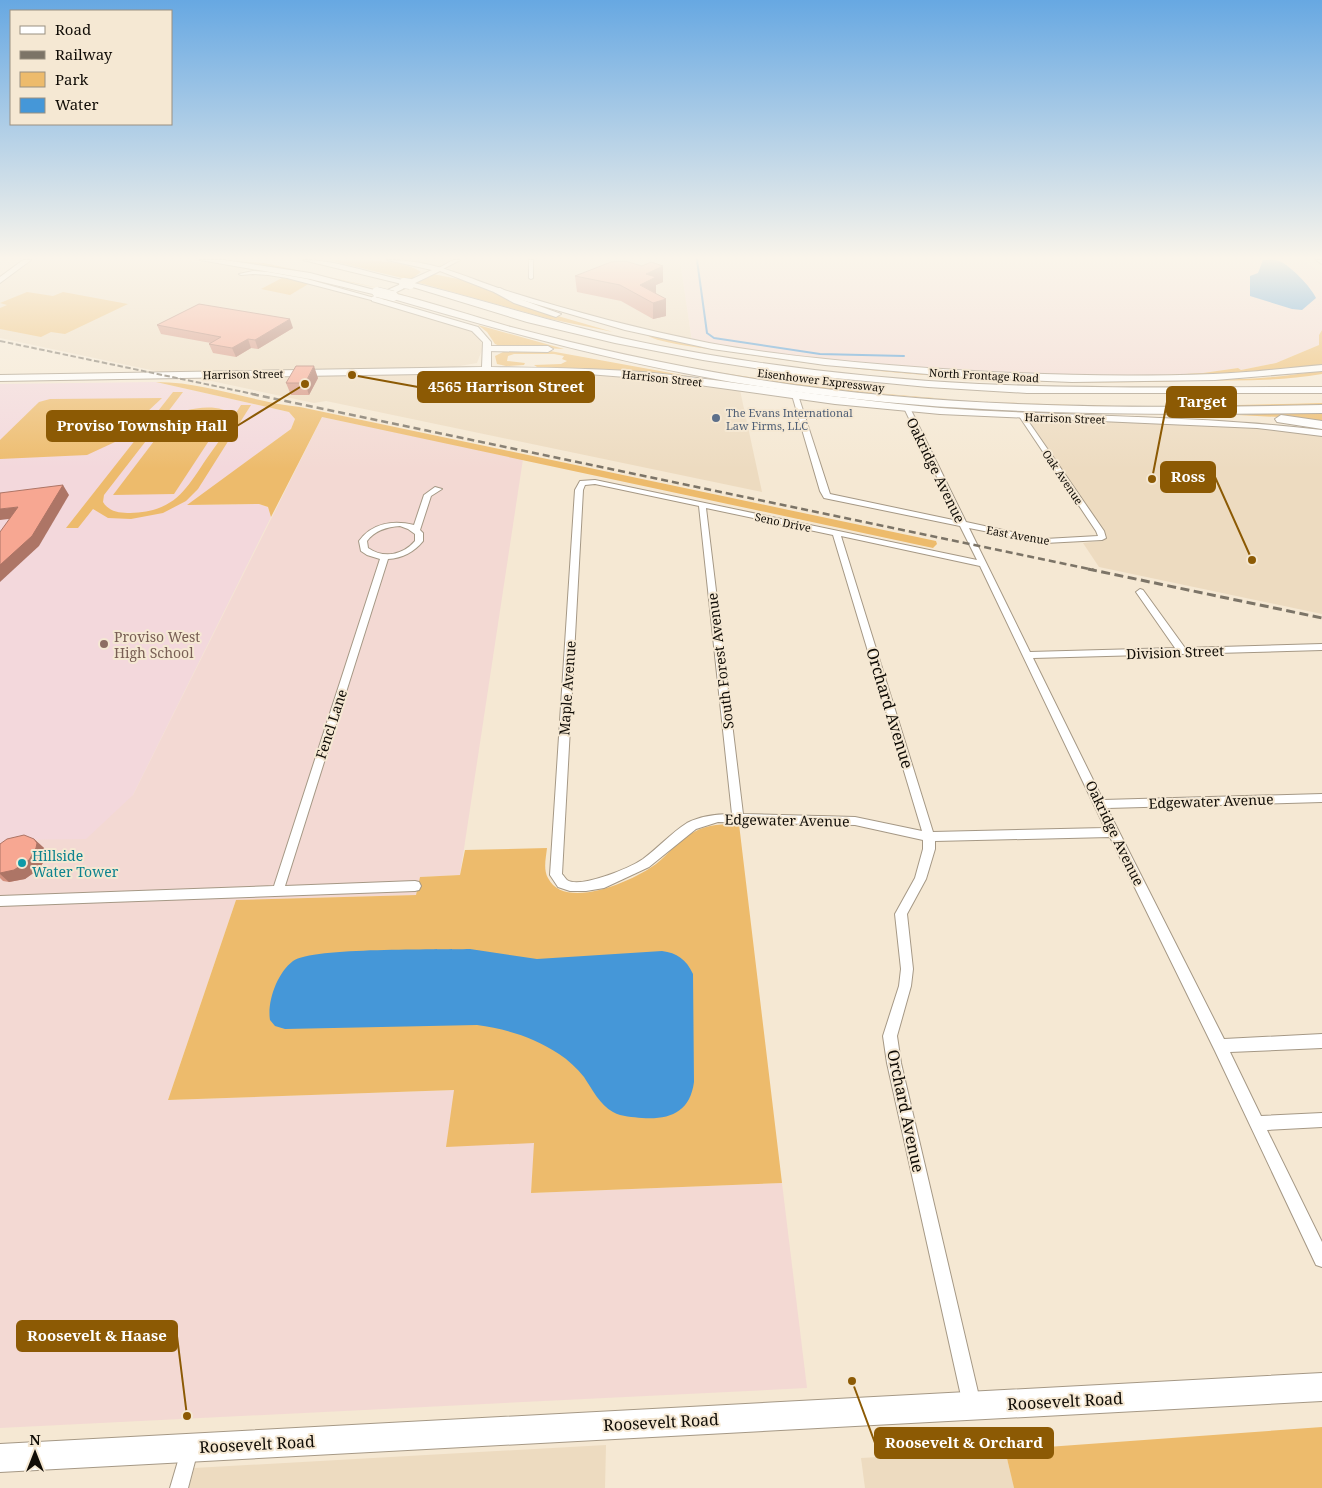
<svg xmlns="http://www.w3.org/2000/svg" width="1322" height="1488" font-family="'Noto Serif',serif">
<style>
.built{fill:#eddbc0}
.industrial{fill:#f3d9d3}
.education{fill:#f3d8dc}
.green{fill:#edbb6c;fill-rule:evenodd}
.water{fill:#4597d8}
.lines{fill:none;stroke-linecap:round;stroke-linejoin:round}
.stream{stroke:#4597d8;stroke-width:2}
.minor-casing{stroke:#a59885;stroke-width:2}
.secondary-casing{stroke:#a59885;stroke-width:2}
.primary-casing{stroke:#a59885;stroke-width:2}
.motorway-casing{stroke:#a59885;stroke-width:2}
.minor{fill:#fff;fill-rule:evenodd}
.secondary{fill:#fff;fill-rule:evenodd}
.primary{fill:#fff;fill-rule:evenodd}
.motorway{fill:#fff;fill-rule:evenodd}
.rail-far2{stroke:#7c7467;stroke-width:2;stroke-dasharray:5.5 2.5;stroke-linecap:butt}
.rail-far1{stroke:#7c7467;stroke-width:2.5;stroke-dasharray:7 4;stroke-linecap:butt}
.rail{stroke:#7c7467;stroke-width:3;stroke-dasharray:9 4.5;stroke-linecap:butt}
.motorway-bridge-casing{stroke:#a59885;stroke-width:11;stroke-linecap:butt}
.motorway-bridge{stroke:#fff;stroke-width:10}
.wall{fill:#d4907e}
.shaded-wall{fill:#ad7566}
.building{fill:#f7a792;stroke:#ad7566}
.service-dot{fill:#5c6f8a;stroke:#f5e8d3;stroke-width:2}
.education-dot{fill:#8d6e63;stroke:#f5e8d3;stroke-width:2}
.culture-dot{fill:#0f9aa8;stroke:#f5e8d3;stroke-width:2}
.labels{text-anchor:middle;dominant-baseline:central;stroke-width:4;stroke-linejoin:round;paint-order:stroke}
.far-street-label{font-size:11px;fill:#100c06;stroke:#f5e8d3}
.far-service-label{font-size:11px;fill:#4e5e75;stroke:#f5e8d3;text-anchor:start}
.street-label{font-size:14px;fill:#100c06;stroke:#f5e8d3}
.education-label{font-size:14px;fill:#785e54;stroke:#f5e8d3;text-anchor:start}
.culture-label{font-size:14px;fill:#0d838f;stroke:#f5e8d3;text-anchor:start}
.near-street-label{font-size:16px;fill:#100c06;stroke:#f5e8d3}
.leader{fill:none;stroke:#8c5a04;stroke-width:2}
.callout-dot{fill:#8c5a04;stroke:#f5e8d3;stroke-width:2}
.callout{fill:#8c5a04;stroke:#8c5a04;stroke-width:2}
.callout-label{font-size:15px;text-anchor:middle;font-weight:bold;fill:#fff}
</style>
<rect width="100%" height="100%" fill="#f5e8d3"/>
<g class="built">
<polygon points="31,260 183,260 247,268 242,272 310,283 465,328 477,335 482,344 482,350 477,363 454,367 165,373 0,338 0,284"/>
<polygon points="397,260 680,260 692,341 635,329 529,300 454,272 452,269"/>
<polygon points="555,371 650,377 740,390 762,492 326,401 314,403 188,376"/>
<polygon points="1039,419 1266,427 1322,435 1322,614 1099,567 1083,543 1102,541 1106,539 1105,532 1032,425 1032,421"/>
<polygon points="606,1445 605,1488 189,1488 194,1468"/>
<polygon points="1005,1450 1014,1488 865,1488 861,1458"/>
</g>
<g class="industrial">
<polygon points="680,260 1302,260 1322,273 1322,330 1319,335 1319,345 1276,363 1241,370 1238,368 1203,373 1110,378 923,370 781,355 692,341"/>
<polygon points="322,417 523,459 460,875 420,877 416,895 236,900 168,1100 454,1090 535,1143 531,1193 782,1183 807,1388 0,1428 0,852 133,795"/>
</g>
<polygon class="education" points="156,382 289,412 295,419 291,429 188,505 259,504 268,507 271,517 133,795 86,839 8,840 0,852 0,384"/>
<g class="green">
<polygon points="220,260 264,263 388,290 310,274"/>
<path d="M328 260C350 260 404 258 421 272L410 280Z"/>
<polygon points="433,274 463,280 544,312 613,332 550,319 416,282"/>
<polygon points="282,278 310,283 290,295 261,289"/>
<polygon points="27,292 53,296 63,292 128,304 65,334 51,332 41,337 0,329 0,308 7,305 0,303"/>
<path d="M394 292C461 311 527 333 594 348 758 385 928 402 1095 406 1171 407 1246 405 1322 403V406C1115 409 910 406 706 372 600 353 497 324 395 294Z"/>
<polygon points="478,325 564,349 500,346 495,344 487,332"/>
<polygon points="1322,330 1322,366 1231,374 1149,376 1203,373 1238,368 1241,370 1276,363 1319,345 1319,335"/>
<path d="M647 335C813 370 986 384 1156 381 1210 380 1268 381 1322 370V374C1277 382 1232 380 1187 381 1034 386 881 376 731 352 712 349 659 344 647 335Z"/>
<path d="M507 350 550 351 715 381 824 396 935 407 1102 417C1007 414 913 408 819 397 725 385 632 370 537 367L534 365 561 364 567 361 562 359 564 356 554 354H514L508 356 507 361 525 363 524 365 506 366 497 364 495 356Z"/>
<path d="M156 382C206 382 252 402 300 407L936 541 937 544 933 548 322 417 271 517 268 507 259 504 187 505 291 429 295 419 289 412Z"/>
<path d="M173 392H183L164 417C182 410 218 400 234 416L241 405H251L198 489 186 501 163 513 131 519 108 518 93 509 78 528H66ZM190 414H213L225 419 228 425C223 437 214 448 207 458 185 491 174 512 130 513 120 513 109 512 103 502L104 495 156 428 170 419Z"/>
<polygon points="162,398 115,442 87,455 0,459 0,440 39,402 50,399"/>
<polygon points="1322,412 1322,423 1280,417 1237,415"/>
<polygon points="218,427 174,494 113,495 164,428"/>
<path d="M739 824 782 1183 531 1193 534 1143 446 1147 454 1090 168 1100 236 900 416 895 420 877 460 875 465 850 547 848C546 858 543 869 548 878 565 912 635 880 656 864 669 854 679 839 694 832 708 824 723 824 739 824Z"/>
<polygon points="1322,1427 1322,1488 1014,1488 1005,1450"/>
</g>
<g class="water">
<path d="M1263 260C1267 260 1274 259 1279 261 1289 264 1312 288 1316 298L1302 310 1292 309 1250 296V276L1258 273Z"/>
<path d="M470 949 537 959 662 951C677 953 686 959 693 974L694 1082C690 1112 670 1120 642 1118 633 1117 622 1117 613 1112 600 1105 592 1089 584 1077 577 1068 568 1060 559 1054 534 1037 506 1029 477 1025L285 1029 275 1026 270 1020C267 1002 277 973 293 961 313 947 439 950 470 949Z"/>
</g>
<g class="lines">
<polyline class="stream" points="697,260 707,333 714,338 820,354 904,356"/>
<defs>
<g id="minor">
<polygon points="453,260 460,260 441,270 437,269"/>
<polygon points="529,260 533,260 533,278 531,279 529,278"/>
<polygon points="253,271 268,272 307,279 378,299 375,301 287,278 268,275 253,274 241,275 239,274"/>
<path d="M795 393 798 395 830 494 958 521 904 408 907 406 910 408 966 522 1045 539 1098 536 1096 531 1019 416 1024 415 1104 531 1106 538 1102 540 1045 543 969 528 1030 652 1175 648 1136 592 1140 589 1143 590 1185 648 1322 644V650L1033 658 1103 800 1322 794V802L1107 808 1224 1039 1322 1034V1048L1230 1052 1261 1116 1322 1113V1127L1267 1130 1322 1242V1267L1316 1265 1215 1051 1110 837 935 841V849L926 879 907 914 913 969 911 986 897 1036 901 1063 981 1405 978 1411 972 1414 966 1411 963 1405 887 1063 883 1036 899 986 901 969 895 914 915 878 923 849V840L855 825 718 822 696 829 649 867 604 888 586 891H570L558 887 550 875 575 490 580 481 595 480 977 560 960 526 824 498 820 491 792 395ZM595 484 699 506 732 814C718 814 700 816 687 823 671 833 658 848 643 859 630 868 580 889 567 880 566 879 563 875 562 874L583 490 585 485ZM706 508 833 535 922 831 855 817 743 814ZM841 536 980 566 1105 828 933 832Z"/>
<path d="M435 487 442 489 431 496 420 530 423 533V541C414 552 403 558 388 559L285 886 415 881 419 882 421 886 419 890 415 891 0 906V896L274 886 380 559 367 555 361 551 359 541C372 523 393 520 414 525L424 495ZM400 526 408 529 415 534V541C403 555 384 559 368 548L367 541C375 530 387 527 400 526Z"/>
<polygon points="189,1441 195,1444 198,1450 188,1488 170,1488 183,1444"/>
</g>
<g id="secondary">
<polygon points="23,260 31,260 0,283 0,277"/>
<path d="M387 260C433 260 460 275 501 289 570 311 639 329 709 343 768 354 829 360 889 365 997 374 1104 378 1213 374 1249 373 1286 368 1322 365V371L1215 380 1072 382 973 378 825 365 712 349 625 330 494 292 440 271 382 299 478 327 491 342V367C548 368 605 368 663 374 756 384 848 401 941 408 1068 417 1196 415 1322 430V436L1257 428 940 414 835 404 663 380 588 374 486 373 0 381V375L482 367 483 342 472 331 372 301V297L432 270Z"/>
</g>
<g id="primary">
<polygon points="1316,260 1322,260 1322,264"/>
<polygon points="1322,1373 1322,1401 0,1472 0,1444"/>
</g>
<g id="motorway">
<polygon points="200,260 224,260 310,273 382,292 377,295 310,279"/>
<path d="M303 260C334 260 364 271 394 278 483 299 570 329 660 346 765 366 873 379 979 384 1094 389 1208 387 1322 387V393H1027L928 387 793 374 703 360 615 343 527 322 406 285Z"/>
<polygon points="494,288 500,288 520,299 561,314 556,317 514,303 494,292"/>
<path d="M393 293C433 303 472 316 511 327 587 347 664 364 742 377 933 409 1129 409 1322 405V413C1150 415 977 416 806 393 664 375 526 338 390 298L388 296Z"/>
<polygon points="490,346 548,346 553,349 548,352 486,351 485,349"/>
<polygon points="1281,415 1322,421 1322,429 1277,422 1275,419"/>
</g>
</defs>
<use href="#minor" class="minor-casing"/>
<use href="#secondary" class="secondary-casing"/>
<use href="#primary" class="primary-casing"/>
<use href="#motorway" class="motorway-casing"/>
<use href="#minor" class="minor"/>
<use href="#secondary" class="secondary"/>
<use href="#primary" class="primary"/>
<use href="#motorway" class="motorway"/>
<polyline class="rail-far2" points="0,341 258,395"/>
<polyline class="rail-far1" points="252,394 1094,570"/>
<polyline class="rail" points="1088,569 1322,618"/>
<defs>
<g id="motorway-bridge">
<polyline points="404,283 410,284"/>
<polyline points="377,292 393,296"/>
</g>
</defs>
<use href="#motorway-bridge" class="motorway-bridge-casing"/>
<use href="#motorway-bridge" class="motorway-bridge"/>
</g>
<g class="wall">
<polygon points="575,276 663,282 656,285 656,293 666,316 653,319 621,301 577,292"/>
<polygon points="157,325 293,328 258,349 251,348 236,357 213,353 209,344 211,343 161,334"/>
<polygon points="318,378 309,395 291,395 286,383"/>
<polygon points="34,839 44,848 46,852 46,858 39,869 25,879 9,882 3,881 0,878 0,844"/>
</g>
<g class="shaded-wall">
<polygon points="663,266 663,282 656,285 656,293 640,285 646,274"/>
<polygon points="666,299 666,316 653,319 653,303"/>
<polygon points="290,319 293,328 258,349 255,340"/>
<polygon points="248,339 251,348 236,357 232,348"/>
<polygon points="314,366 318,378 309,395 305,383"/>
<polygon points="63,485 69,495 39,546 0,582 0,565"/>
<polygon points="18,507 25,517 0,520 0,509"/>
<polygon points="34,839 44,848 46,852 46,858 39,869 25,879 9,882 0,874 0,873"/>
</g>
<g class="building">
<polygon points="625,261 642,266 651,262 663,266 646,274 656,277 640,285 666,299 653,303 620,285 575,276 611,262"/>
<polygon points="199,304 290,319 255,340 248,339 232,348 209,344 221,337 157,325"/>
<polygon points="296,366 314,366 305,383 286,383"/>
<polygon points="63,485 32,536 0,565 0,532 18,507 0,509 0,493"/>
<polygon points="24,835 34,839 37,843 36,848 29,860 14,870 0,873 0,844 7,839"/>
</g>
<linearGradient id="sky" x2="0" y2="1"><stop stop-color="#67a8e2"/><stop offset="0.55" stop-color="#faf5eb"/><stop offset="1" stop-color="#faf5eb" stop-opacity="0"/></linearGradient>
<rect width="1322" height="469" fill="url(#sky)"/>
<circle class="service-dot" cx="716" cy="418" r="5"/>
<circle class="education-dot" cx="104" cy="644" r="5"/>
<circle class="culture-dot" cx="22" cy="863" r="5"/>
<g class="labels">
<g class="far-street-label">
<text transform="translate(243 374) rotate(-1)">Harrison Street</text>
<text transform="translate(984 375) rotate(3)">North Frontage Road</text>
<text transform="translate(662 378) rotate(6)">Harrison Street</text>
<text transform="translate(821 380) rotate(7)">Eisenhower Expressway</text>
<text transform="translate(1065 418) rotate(2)">Harrison Street</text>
<text transform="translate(1063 477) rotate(56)">Oak Avenue</text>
<text transform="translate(783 522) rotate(12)">Seno Drive</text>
<text transform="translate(1018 535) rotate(10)">East Avenue</text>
</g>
<g class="far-service-label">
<text x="726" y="412">The Evans International<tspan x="726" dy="13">Law Firms, LLC</tspan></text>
</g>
<g class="street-label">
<text transform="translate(936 470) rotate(64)">Oakridge Avenue</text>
<text transform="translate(1175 652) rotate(-2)">Division Street</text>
<text transform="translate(720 661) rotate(-97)">South Forest Avenue</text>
<text transform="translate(567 688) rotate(-86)">Maple Avenue</text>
<text transform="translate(331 724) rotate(-72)">Fencl Lane</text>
<text transform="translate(1211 801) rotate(-2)">Edgewater Avenue</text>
<text transform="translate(787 820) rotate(1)">Edgewater Avenue</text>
<text transform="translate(1115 833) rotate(64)">Oakridge Avenue</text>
</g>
<g class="education-label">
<text x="114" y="636">Proviso West<tspan x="114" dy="16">High School</tspan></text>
</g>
<g class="culture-label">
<text x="32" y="855">Hillside<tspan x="32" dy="16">Water Tower</tspan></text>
</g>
<g class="near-street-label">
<text transform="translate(890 708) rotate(73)">Orchard Avenue</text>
<text transform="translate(906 1111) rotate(78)">Orchard Avenue</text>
<text transform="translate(1065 1401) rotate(-3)">Roosevelt Road</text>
<text transform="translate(661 1422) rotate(-3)">Roosevelt Road</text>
<text transform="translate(257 1444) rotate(-3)">Roosevelt Road</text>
</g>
</g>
<path class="leader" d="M352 375L418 387M1152 479L1167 402M305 384L237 426M1252 560L1215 477M187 1416L177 1336M852 1381L875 1443"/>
<g class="callout-dot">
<circle cx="352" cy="375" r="5"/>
<circle cx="1152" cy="479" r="5"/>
<circle cx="305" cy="384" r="5"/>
<circle cx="1252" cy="560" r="5"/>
<circle cx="187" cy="1416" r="5"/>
<circle cx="852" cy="1381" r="5"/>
</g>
<g class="callout">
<rect x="418" y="372" width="176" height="30" rx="5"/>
<rect x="1167" y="387" width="69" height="30" rx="5"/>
<rect x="47" y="411" width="190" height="30" rx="5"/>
<rect x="1161" y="462" width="54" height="30" rx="5"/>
<rect x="17" y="1321" width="160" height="30" rx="5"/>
<rect x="875" y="1428" width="178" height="30" rx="5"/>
</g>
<g class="callout-label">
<text x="506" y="392">4565 Harrison Street</text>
<text x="1202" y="407">Target</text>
<text x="142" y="431">Proviso Township Hall</text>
<text x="1188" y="482">Ross</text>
<text x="97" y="1341">Roosevelt &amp; Haase</text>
<text x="964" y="1448">Roosevelt &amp; Orchard</text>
</g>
<rect x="10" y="10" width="162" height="115" fill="#f5e8d3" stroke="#999081"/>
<rect x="20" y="26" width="25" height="8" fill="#ffffff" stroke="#999081"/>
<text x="55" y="35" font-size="15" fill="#100c06">Road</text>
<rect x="20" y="51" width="25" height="8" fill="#7c7467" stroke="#999081"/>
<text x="55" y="60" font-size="15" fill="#100c06">Railway</text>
<rect x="20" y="72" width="25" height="15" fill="#edbb6c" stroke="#999081"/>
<text x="55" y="85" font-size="15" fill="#100c06">Park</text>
<rect x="20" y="98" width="25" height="15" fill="#4597d8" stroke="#999081"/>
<text x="55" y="110" font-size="15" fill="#100c06">Water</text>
<g transform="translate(35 1453)" stroke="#f5e8d3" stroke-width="4" paint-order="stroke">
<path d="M0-4L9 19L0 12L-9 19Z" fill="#100c06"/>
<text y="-8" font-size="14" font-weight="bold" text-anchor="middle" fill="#100c06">N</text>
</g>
</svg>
